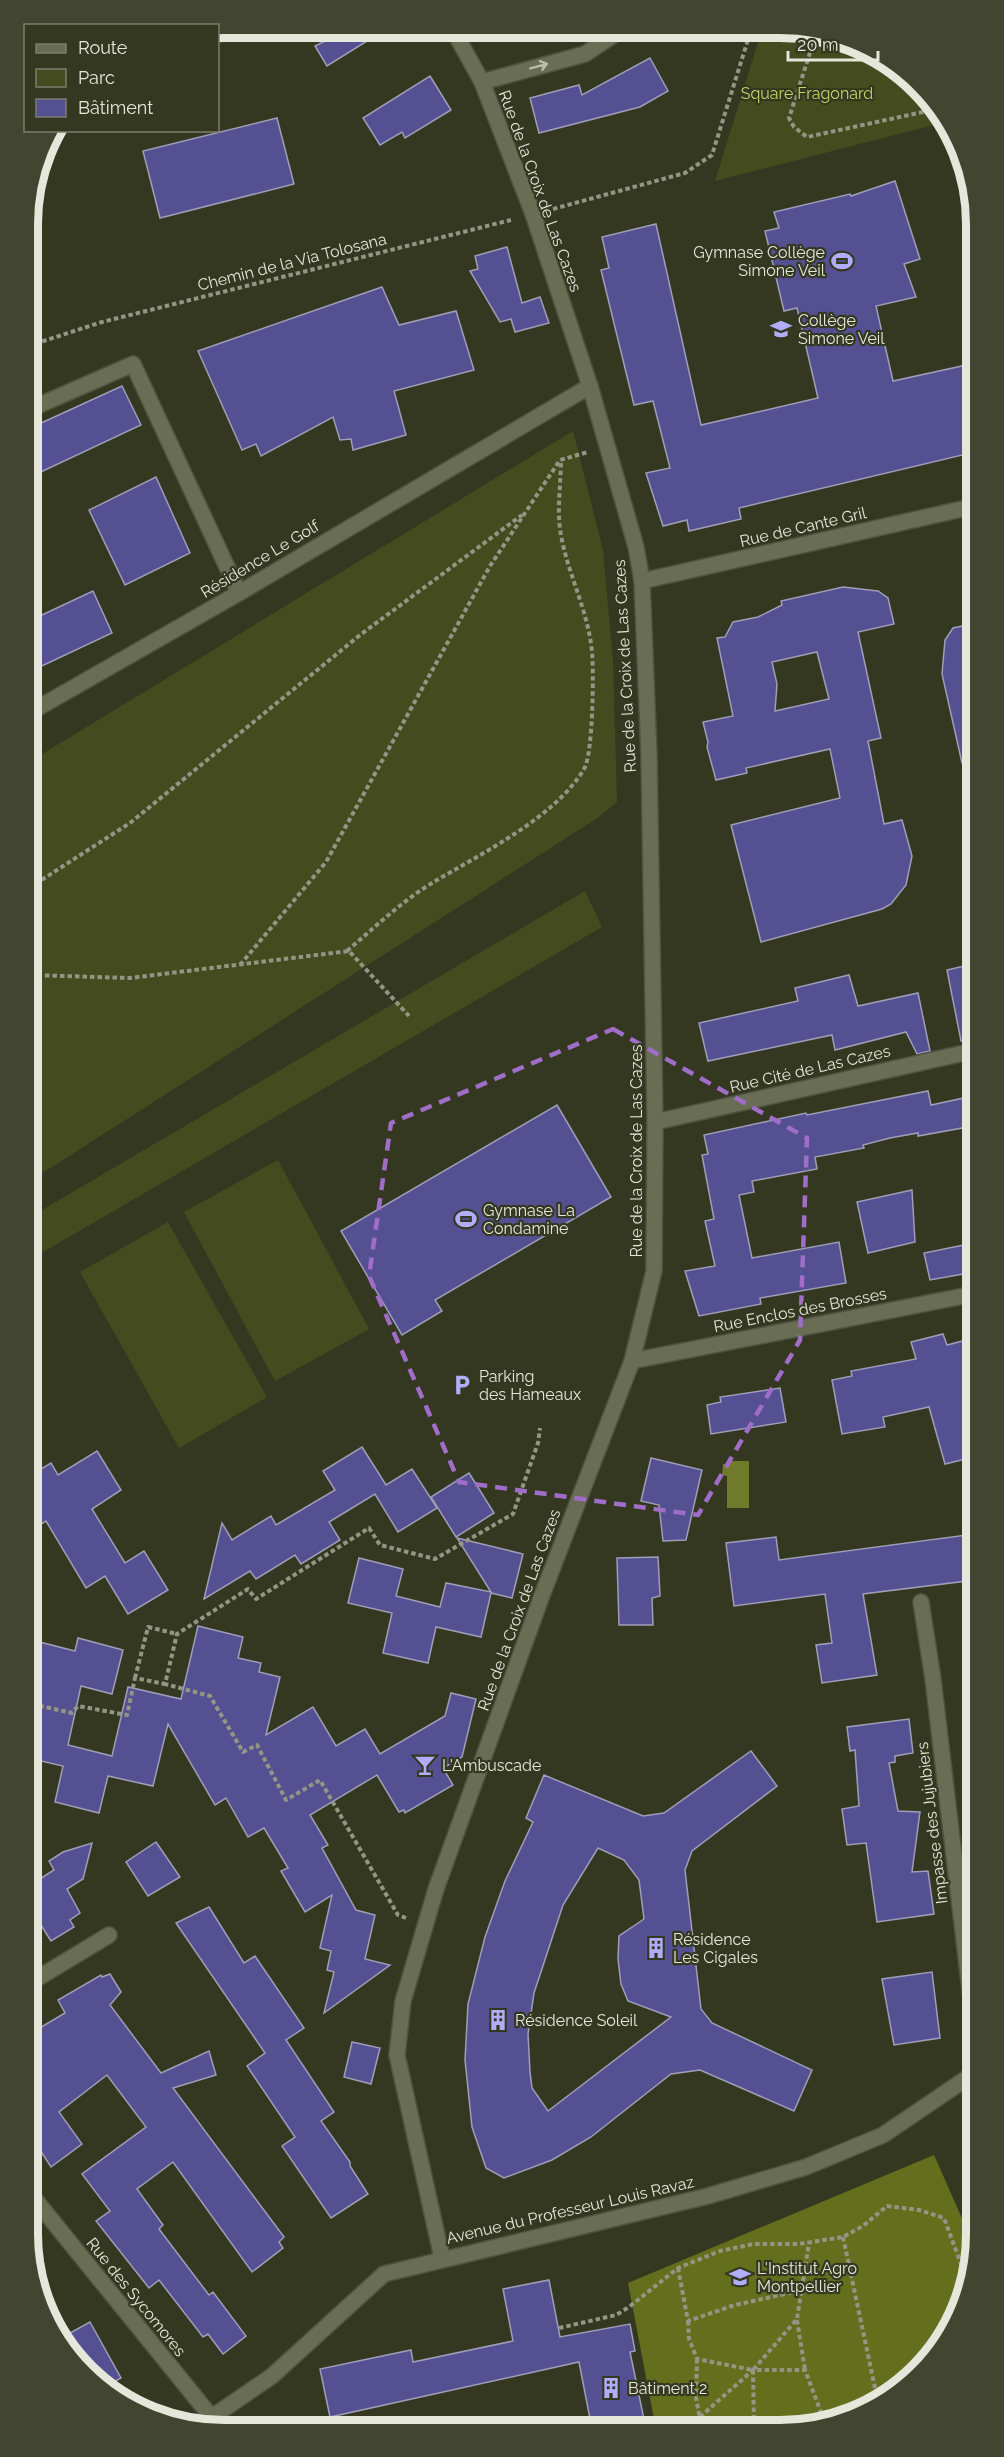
<svg xmlns="http://www.w3.org/2000/svg" width="1004" height="2457" font-family="Raleway,sans-serif">
<style>
.green{fill:#444b1e}
.forest{fill:#646f1d}
.water{fill:#6f7a2b}
.building{fill:#555091;stroke:#9e9eb8;stroke-width:1.5;fill-rule:evenodd}
.lines{fill:none;stroke-linecap:round;stroke-linejoin:round}
.minor-casing{stroke:#50533f;stroke-width:18}
.path{stroke:#939684;stroke-width:4;stroke-dasharray:4.5 3;stroke-linecap:butt}
.minor{stroke:#686d54;stroke-width:15}
.oneway{stroke:#b9bcaa}
.marked{fill:none;stroke:#a06dc8;stroke-width:4.5;stroke-dasharray:12 8;stroke-linejoin:round}
.labels{text-anchor:middle;dominant-baseline:central;stroke-width:4.5;stroke-linejoin:round;paint-order:stroke}
.park-label{font-size:16px;fill:#c3d469;stroke:#343821}
.street-label{font-size:16px;fill:#e4e7d9;stroke:#343821}
.poi-label{font-size:16px;fill:#e4e7d9;stroke:#343821;text-anchor:start}
.rim{fill:none;stroke:#e4e7d9;stroke-width:8}
</style>
<rect width="100%" height="100%" fill="#343821"/>
<g class="green">
<polygon points="762,30 819,31 910,76 929,98 934,125 715,181"/>
<polygon points="573,431 603,550 613,662 617,802 596,819 30,1181 29,762"/>
<polygon points="585,891 602,927 31,1259 30,1217"/>
<polygon points="278,1160 369,1329 275,1381 184,1212"/>
<polygon points="168,1222 267,1397 179,1448 80,1272"/>
</g>
<polygon class="forest" points="934,2155 976,2250 962,2309 936,2353 889,2397 831,2423 655,2424 628,2283"/>
<polygon class="water" points="727,1461 749,1461 749,1508 727,1508 727,1476 722,1475 723,1464 727,1464"/>
<g class="building">
<polygon points="320,28 388,28 327,66 315,46 327,40"/>
<polygon points="650,58 668,91 640,107 539,133 530,98 579,85 582,95"/>
<polygon points="430,76 451,110 405,138 402,132 380,145 363,118"/>
<polygon points="277,118 294,184 160,218 143,151"/>
<polygon points="895,181 920,259 904,264 916,297 876,306 893,381 971,364 971,453 739,508 741,519 689,531 687,520 663,526 646,473 670,468 653,401 634,405 601,270 609,268 602,237 656,224 701,425 818,398 797,308 784,311 765,231 779,228 774,212 850,194 851,196"/>
<polygon points="507,247 522,303 540,297 549,323 515,332 511,319 500,322 470,271 478,269 475,256"/>
<polygon points="382,287 399,325 456,311 474,370 394,391 406,435 353,450 351,439 340,440 333,417 261,456 256,444 242,450 198,351"/>
<polygon points="122,386 141,425 28,478 28,429"/>
<polygon points="156,477 190,553 125,585 89,510"/>
<path d="M843 587 878 591 888 598 894 624 858 632 881 738 868 741 884 824 902 820 912 856 906 885 891 904 882 909 761 942 731 825 840 798 830 749 746 768 747 773 716 780 707 747 708 742 703 722 733 716 717 638 725 637 733 622 758 617 782 605 781 601ZM817 652 829 699 775 711 777 684 772 662Z"/>
<polygon points="93,591 112,633 29,672 29,621"/>
<polygon points="972,624 972,762 962,763 942,674 945,640 953,628"/>
<polygon points="973,964 973,1040 961,1041 947,970"/>
<polygon points="849,975 858,1006 918,993 930,1051 917,1054 906,1032 835,1050 832,1035 708,1061 699,1023 798,1001 795,988"/>
<polygon points="928,1091 931,1105 973,1096 973,1126 918,1136 918,1133 890,1138 863,1145 864,1148 815,1157 817,1169 752,1181 754,1192 739,1195 752,1258 839,1242 846,1283 760,1298 761,1304 699,1316 685,1271 715,1266 705,1221 714,1219 702,1155 708,1154 704,1135 806,1113 807,1115"/>
<polygon points="557,1105 611,1197 435,1300 442,1311 402,1335 341,1231"/>
<polygon points="912,1190 915,1242 868,1253 857,1202"/>
<polygon points="974,1243 974,1272 930,1280 924,1253"/>
<polygon points="943,1334 947,1345 974,1338 974,1457 945,1464 929,1407 883,1417 885,1427 842,1434 832,1380 852,1376 851,1371 916,1359 911,1342"/>
<polygon points="780,1388 786,1422 711,1434 707,1405 721,1402 720,1397"/>
<polygon points="362,1447 386,1485 412,1469 437,1508 398,1532 375,1494 329,1522 340,1540 301,1564 295,1555 256,1579 250,1571 204,1599 222,1523 232,1540 271,1516 276,1525 335,1490 323,1471"/>
<polygon points="97,1451 121,1490 92,1509 125,1563 144,1551 168,1590 128,1614 105,1576 86,1588 46,1521 31,1530 31,1475 51,1463 58,1475"/>
<polygon points="651,1458 702,1470 686,1540 663,1541 659,1505 641,1501"/>
<polygon points="469,1473 494,1513 456,1537 431,1497"/>
<polygon points="974,1534 975,1580 863,1594 877,1675 822,1683 816,1645 832,1643 825,1594 734,1606 726,1543 776,1537 779,1560"/>
<polygon points="457,1538 523,1554 512,1598 491,1593 481,1637 436,1627 428,1663 383,1653 392,1613 348,1603 359,1558 403,1569 396,1596 440,1607 446,1583 491,1592"/>
<polygon points="658,1557 660,1596 652,1598 653,1625 619,1625 617,1558"/>
<polygon points="198,1626 243,1637 238,1658 261,1663 259,1672 280,1677 266,1735 313,1707 336,1746 365,1729 380,1754 445,1716 451,1693 476,1699 462,1757 443,1768 453,1785 405,1813 404,1810 399,1812 377,1775 310,1815 328,1845 322,1848 356,1910 375,1915 365,1959 390,1965 324,2013 334,1972 327,1970 331,1951 320,1948 332,1895 305,1912 281,1871 288,1868 264,1828 248,1837 226,1798 215,1805 168,1724 153,1786 108,1776 99,1813 55,1802 63,1766 32,1759 32,1640 75,1651 78,1638 123,1650 112,1694 81,1686 68,1745 112,1756 128,1687 181,1699"/>
<polygon points="909,1719 913,1753 895,1756 895,1762 889,1763 898,1811 920,1812 912,1872 928,1871 934,1914 877,1922 866,1843 847,1845 842,1809 859,1806 855,1750 850,1751 847,1727"/>
<path d="M751 1751 777 1786 692 1851 685 1870 701 2009 712 2023 812 2070 794 2111 700 2070 671 2074 591 2137 552 2160 504 2178 486 2168 472 2127 465 2060 468 2004 485 1937 505 1881 533 1822 526 1818 544 1775 643 1816 664 1813ZM598 1848 624 1860 639 1880 644 1919 619 1936 618 1959 621 1984 628 2001 671 2017 548 2111 532 2088 530 2072 528 2034 534 1993 563 1905Z"/>
<polygon points="156,1842 180,1877 148,1896 126,1862"/>
<polygon points="92,1843 83,1879 67,1889 80,1913 70,1920 74,1927 51,1941 32,1911 32,1884 54,1870 49,1861 63,1852"/>
<polygon points="209,1907 244,1963 255,1956 304,2028 286,2040 334,2112 321,2121 350,2162 350,2166 368,2194 331,2218 282,2146 295,2137 247,2066 265,2053 176,1923"/>
<polygon points="932,1972 940,2038 894,2045 882,1979"/>
<polygon points="110,1974 121,1992 110,2005 161,2073 209,2051 216,2075 173,2088 284,2237 279,2242 283,2248 252,2272 173,2162 137,2189 163,2225 159,2229 209,2295 213,2292 246,2336 223,2354 208,2334 203,2337 159,2280 149,2288 96,2221 110,2211 82,2174 146,2127 107,2075 59,2112 82,2144 51,2167 33,2139 33,2032 65,2013 58,2000 101,1975 102,1977"/>
<polygon points="352,2042 380,2048 371,2084 344,2077"/>
<polygon points="549,2280 560,2337 630,2324 635,2351 630,2352 645,2424 591,2424 579,2362 330,2417 320,2369 411,2350 413,2362 513,2341 503,2289"/>
<polygon points="90,2322 121,2378 105,2387 94,2381 59,2339"/>
</g>
<g class="lines">
<defs>
<g id="minor">
<polyline points="482,82 585,54 615,34 616,29"/>
<polyline points="28,410 133,364 239,593"/>
<polyline points="642,581 971,507"/>
<polyline points="29,713 239,593 590,386"/>
<polyline points="655,1122 973,1051"/>
<polyline points="632,1361 974,1294"/>
<polyline points="921,1602 933,1679 976,2041"/>
<polyline points="33,1981 109,1935"/>
<polyline points="33,2197 213,2419"/>
<polyline points="442,2258 397,2055 403,2001 436,1889 541,1598 632,1361 654,1271 655,1122 649,755 642,581 636,547 590,386 533,214 482,82 452,28"/>
<polyline points="199,2426 272,2376 384,2274 708,2196 806,2167 883,2135 976,2072"/>
</g>
</defs>
<use href="#minor" class="minor-casing"/>
<g class="path">
<polyline points="817,31 789,118 794,127 807,137 937,109"/>
<polyline points="553,209 685,173 712,155 751,30"/>
<polyline points="28,346 102,322 511,220"/>
<polyline points="29,888 130,823 360,635 522,515"/>
<path d="M347 951C375 927 401 902 432 883 480 854 555 818 584 769 593 755 594 671 592 652 588 609 566 571 560 529 557 507 561 482 561 460"/>
<polyline points="240,965 326,862 490,566 560,460 588,452"/>
<polyline points="30,975 130,978 349,951 409,1016"/>
<polyline points="135,1678 148,1627 177,1634"/>
<polyline points="32,1704 72,1713 78,1706 127,1715 135,1678 165,1684"/>
<polyline points="406,1918 398,1915 320,1780 286,1800 257,1745 243,1752 210,1696 165,1684 177,1634 248,1589 256,1599 369,1528 380,1545 435,1559 513,1514 538,1443 540,1428"/>
<polyline points="843,2237 878,2402"/>
<polyline points="678,2268 688,2321 735,2305 803,2290"/>
<polyline points="797,2320 805,2370"/>
<polyline points="688,2321 689,2339 697,2359 753,2370 797,2319 809,2243"/>
<polyline points="559,2328 616,2315 629,2307 678,2268 720,2251 753,2244 799,2244 843,2237 863,2226 887,2206 919,2210 944,2218 968,2283"/>
<polyline points="697,2359 696,2398 701,2424"/>
<polyline points="753,2370 754,2424"/>
<polyline points="700,2417 753,2370 805,2370 825,2423"/>
<polyline points="556,2425 578,2419"/>
</g>
<use href="#minor" class="minor"/>
</g>
<defs><path id="oneway-shaft" d="M-6 0H5M1.5-3L5.5 0L1.5 3" fill="none" stroke-width="1.6" stroke-linecap="round" stroke-linejoin="round" transform="scale(1.5)"/></defs>
<use class="oneway" href="#oneway-shaft" transform="translate(539 66) rotate(-15)"/>
<path class="marked" d="M613 1029 807 1138 800 1340 698 1515 459 1482 369 1276 391 1123Z"/>
<defs>
<symbol id="stadium-bare" viewBox="-9 -9 18 18"><path d="M0-5a6.5 5 0 1 0 0 10a6.5 5 0 1 0 0-10ZM-3.5-1.8h7v3.6h-7Z" fill="#b1adfa" stroke="#343821" stroke-width="2.5" paint-order="stroke"/></symbol>
<symbol id="school-bare" viewBox="-9 -9 18 18"><path d="M0-5L7-2L0 1L-7-2ZM-4 1L0 2.5L4 1V4Q0 6-4 4Z" fill="#b1adfa" stroke="#343821" stroke-width="2.5" paint-order="stroke"/></symbol>
<symbol id="parking-bare" viewBox="-9 -9 18 18"><path d="M-3.5-5.5H1a3.5 3.5 0 0 1 0 7H-1V5.5H-3.5ZM-1-3.4V-.6H.8a1.4 1.4 0 0 0 0-2.8Z" fill="#b1adfa" stroke="#343821" stroke-width="2.5" paint-order="stroke"/></symbol>
<symbol id="bar-bare" viewBox="-9 -9 18 18"><path d="M-6-5H6L.8 .8V4.5H3.5V6h-7V4.5H-.8V.8Z" fill="#b1adfa" stroke="#343821" stroke-width="2.5" paint-order="stroke"/></symbol>
<symbol id="building-bare" viewBox="-9 -9 18 18"><path d="M-4-6H4V6H1V3H-1V6H-4ZM-2.5-4.3h1.7v1.8h-1.7ZM.8-4.3h1.7v1.8H.8ZM-2.5-1h1.7V.8h-1.7ZM.8-1h1.7V.8H.8Z" fill="#b1adfa" stroke="#343821" stroke-width="2.5" paint-order="stroke"/></symbol>
<symbol id="university-bare" viewBox="-9 -9 18 18"><path d="M0-5L7-2L0 1L-7-2ZM-4 1L0 2.5L4 1V4Q0 6-4 4Z" fill="#b1adfa" stroke="#343821" stroke-width="2.5" paint-order="stroke"/></symbol>
</defs>
<g fill-rule="evenodd">
<use href="#stadium-bare" x="827" y="246" width="30" height="30"/>
<use href="#school-bare" x="766" y="314" width="30" height="30"/>
<use href="#stadium-bare" x="451" y="1204" width="30" height="30"/>
<use href="#parking-bare" x="447" y="1370" width="30" height="30"/>
<use href="#bar-bare" x="410" y="1750" width="30" height="30"/>
<use href="#building-bare" x="641" y="1933" width="30" height="30"/>
<use href="#building-bare" x="483" y="2005" width="30" height="30"/>
<use href="#university-bare" x="725" y="2262" width="30" height="30"/>
<use href="#building-bare" x="596" y="2373" width="30" height="30"/>
</g>
<g class="labels">
<g class="park-label">
<text x="807" y="93">Square Fragonard</text>
</g>
<g class="street-label">
<text transform="translate(540 191) rotate(70)">Rue de la Croix de Las Cazes</text>
<text transform="translate(292 262) rotate(-14)">Chemin de la Via Tolosana</text>
<text transform="translate(803 527) rotate(-13)">Rue de Cante Gril</text>
<text transform="translate(260 559) rotate(-31)">Résidence Le Golf</text>
<text transform="translate(625 666) rotate(-93)">Rue de la Croix de Las Cazes</text>
<text transform="translate(810 1069) rotate(-13)">Rue Cité de Las Cazes</text>
<text transform="translate(636 1151) rotate(-90)">Rue de la Croix de Las Cazes</text>
<text transform="translate(800 1310) rotate(-11)">Rue Enclos des Brosses</text>
<text transform="translate(519 1610) rotate(-70)">Rue de la Croix de Las Cazes</text>
<text transform="translate(932 1823) rotate(-97)">Impasse des Jujubiers</text>
<text transform="translate(570 2210) rotate(-13)">Avenue du Professeur Louis Ravaz</text>
<text transform="translate(136 2297) rotate(51)">Rue des Sycomores</text>
</g>
<g class="poi-label">
<text x="825" y="252" text-anchor="end">Gymnase Collège<tspan x="825" dy="18">Simone Veil</tspan></text>
<text x="798" y="320">Collège<tspan x="798" dy="18">Simone Veil</tspan></text>
<text x="483" y="1210">Gymnase La<tspan x="483" dy="18">Condamine</tspan></text>
<text x="479" y="1376">Parking<tspan x="479" dy="18">des Hameaux</tspan></text>
<text x="442" y="1765">L'Ambuscade</text>
<text x="673" y="1939">Résidence<tspan x="673" dy="18">Les Cigales</tspan></text>
<text x="515" y="2020">Résidence Soleil</text>
<text x="757" y="2268">L'Institut Agro<tspan x="757" dy="18">Montpellier</tspan></text>
<text x="628" y="2388">Bâtiment 2</text>
</g>
</g>
<path d="M0 0H1004V2457H0ZM224 38H780A186 186 0 0 1 966 224V2234A186 186 0 0 1 780 2420H224A186 186 0 0 1 38 2234V224A186 186 0 0 1 224 38Z" fill="#424630" fill-rule="evenodd"/>
<path class="rim" d="M224 38H780A186 186 0 0 1 966 224V2234A186 186 0 0 1 780 2420H224A186 186 0 0 1 38 2234V224A186 186 0 0 1 224 38Z"/>
<rect x="24" y="24" width="195" height="108" fill="#343821" stroke="#7a7e6b" stroke-width="1.5"/>
<rect x="36" y="44" width="30" height="9" fill="#686d54" stroke="#7a7e6b" stroke-width="1.5"/>
<text x="78" y="54" font-size="18" fill="#e4e7d9">Route</text>
<rect x="36" y="69" width="30" height="18" fill="#444b1e" stroke="#7a7e6b" stroke-width="1.5"/>
<text x="78" y="84" font-size="18" fill="#e4e7d9">Parc</text>
<rect x="36" y="99" width="30" height="18" fill="#555091" stroke="#7a7e6b" stroke-width="1.5"/>
<text x="78" y="114" font-size="18" fill="#e4e7d9">Bâtiment</text>
<path d="M788 51v9h90v-9" fill="none" stroke="#e4e7d9" stroke-width="3"/>
<text x="797" y="51" font-size="18" fill="#e4e7d9" stroke="#343821" stroke-width="4.5" paint-order="stroke">20 m</text>
</svg>
